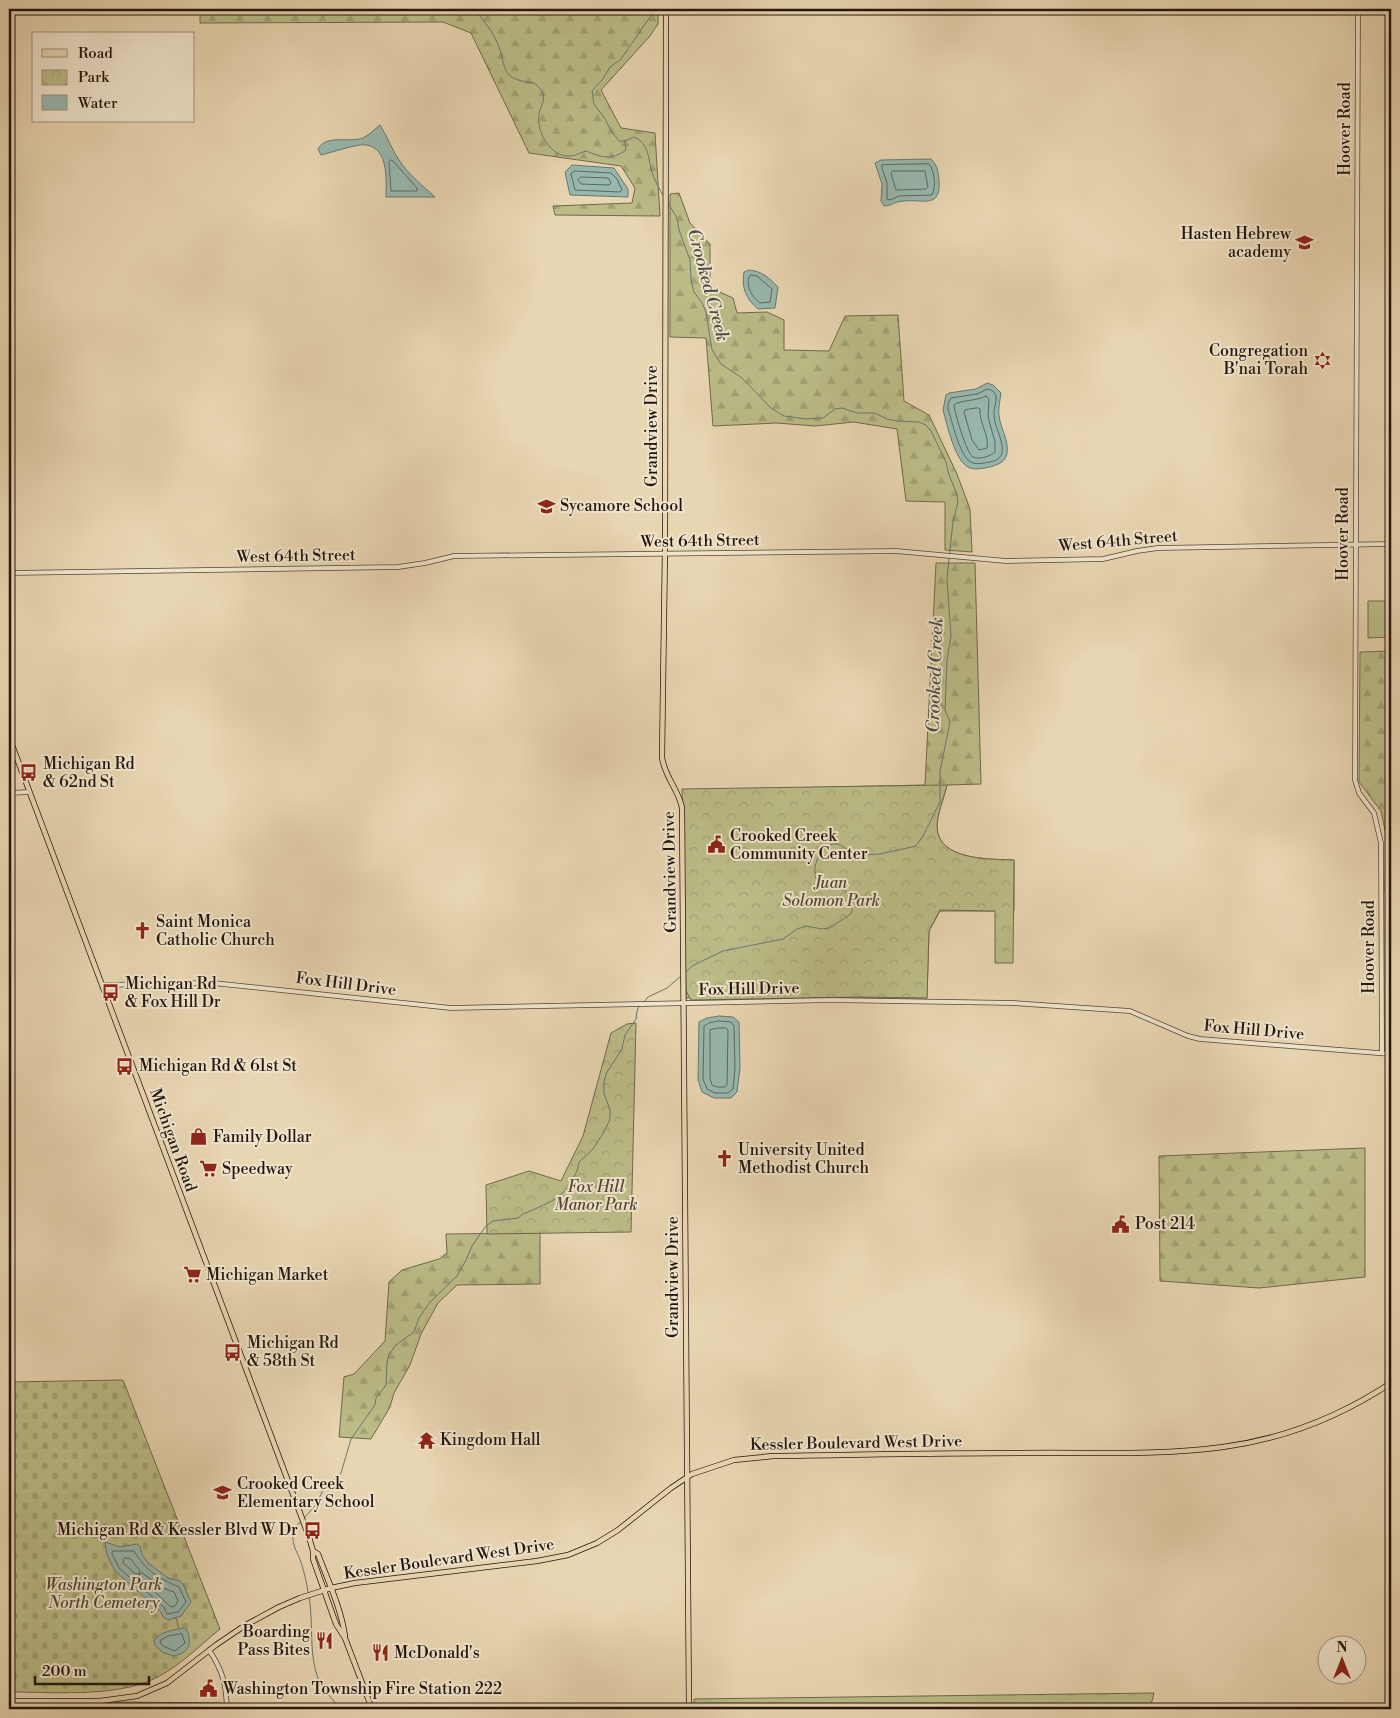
<svg xmlns="http://www.w3.org/2000/svg" width="1400" height="1718" font-family="'Libre Bodoni',serif">
<style>
.grass{fill:url(#grass-tufts);stroke:#70694a}
.forest{fill:url(#forest-firs);stroke:#70694a}
.cemetery{fill:url(#cemetery-stones);stroke:#70694a}
.park{fill:url(#park-crowns);stroke:#70694a}
.pitch{fill:#bbbc88;stroke:#70694a}
.water{fill:#97b8af;stroke:#69776e}
.lines{fill:none;stroke-linecap:round;stroke-linejoin:round}
.shore{stroke:#5e675e;stroke-width:1}
.stream{stroke:#69776e;stroke-width:1}
.minor-casing{stroke:#554636;stroke-width:5.5}
.major-casing{stroke:#24160d;stroke-width:6}
.minor{stroke:#f0e4cc;stroke-width:4}
.major{stroke:#e8d5b1;stroke-width:4.5}
.labels{text-anchor:middle;dominant-baseline:central;stroke-width:4;stroke-linejoin:round;paint-order:stroke}
.street-label{font-size:16px;fill:#24160d;stroke:#f0e4cc}
.poi-label{font-size:16px;fill:#24160d;stroke:#f0e4cc;text-anchor:start}
.park-label{font-size:16px;font-style:italic;fill:#514832;stroke:#f0e4cc}
.water-label{font-size:18px;font-style:italic;fill:#4c4f46;stroke:#f0e4cc}
</style>
<defs>
<pattern id="grass-tufts" width="24" height="20" patternUnits="userSpaceOnUse" patternTransform="scale(1.25)"><rect width="24" height="20" fill="#bbbc88"/><path d="M3 7l-1-3M5 7V3M7 7l1-3M15 17l-1-3M17 17v-4M19 17l1-3" fill="none" stroke="#a1a174"/></pattern>
<pattern id="forest-firs" width="22" height="20" patternUnits="userSpaceOnUse" patternTransform="scale(1.25)"><rect width="22" height="20" fill="#bbbc88"/><path d="M5 1l3.5 6h-7zM16 11l3.5 6h-7z" fill="#a1a174"/></pattern>
<pattern id="cemetery-stones" width="16" height="16" patternUnits="userSpaceOnUse" patternTransform="scale(1.25)"><rect width="16" height="16" fill="#bbbc88"/><path d="M2 7V4a2 2 0 0 1 4 0v3zM10 15v-3a2 2 0 0 1 4 0v3z" fill="#a1a174"/></pattern>
<pattern id="park-crowns" width="20" height="18" patternUnits="userSpaceOnUse" patternTransform="scale(1.25)"><rect width="20" height="18" fill="#bbbc88"/><path d="M2 6a3 3 0 1 1 6 0M12 15a3 3 0 1 1 6 0" fill="none" stroke="#a1a174"/></pattern>
</defs>
<rect width="100%" height="100%" fill="#e8d5b1"/>
<filter id="stains"><feTurbulence type="fractalNoise" baseFrequency=".004" numOctaves="4"/><feColorMatrix values="0 0 0 0 .2 0 0 0 0 .09 0 0 0 0 .02 0 0 0 .5 -.17"/></filter>
<radialGradient id="worn" r=".72"><stop offset=".6" stop-color="#630" stop-opacity="0"/><stop offset="1" stop-color="#630" stop-opacity=".3"/></radialGradient>
<g class="grass">
<polygon points="1154,1693 1150,1709 694,1709 694,1699"/>
<polygon points="9,1701 222,1703 223,1709 9,1709"/>
</g>
<g class="forest">
<polygon points="200,9 658,9 658,24 650,36 601,90 621,128 655,133 660,216 555,215 553,206 632,203 635,188 621,166 529,153 471,33 443,22 200,23"/>
<polygon points="679,193 690,223 710,244 710,283 715,290 733,298 737,313 767,312 784,320 784,350 829,351 845,316 898,315 904,401 929,415 957,474 970,509 972,552 945,550 945,502 906,501 897,429 854,422 815,426 777,423 713,426 706,338 670,337 670,194"/>
<path d="M936 563H975L981 784 947 785C944 799 937 813 937 827 938 861 991 859 1014 860V911H940L929 931 927 998H686L684 860 785 788 925 785Z"/>
<polygon points="1391,651 1391,891 1385,891 1386,835 1381,811 1359,782 1360,652"/>
<polygon points="1365,1148 1365,1277 1259,1288 1160,1281 1159,1156"/>
<polygon points="540,1233 540,1284 457,1285 438,1303 421,1334 410,1365 394,1393 390,1407 371,1439 339,1437 344,1377 354,1374 385,1341 389,1282 402,1270 439,1259 447,1253 446,1234"/>
<polygon points="359,1705 361,1709 313,1709 313,1707"/>
</g>
<path class="cemetery" d="M123 1380 220 1629C198 1647 176 1670 149 1681 110 1697 51 1692 9 1692V1382Z"/>
<g class="park">
<path d="M947 785C944 798 937 813 937 827 938 861 991 859 1014 860L1013 963H995V911L940 910 929 931 927 998 859 997 691 1000 686 991 682 789Z"/>
<polygon points="636,1023 631,1232 487,1234 486,1185 529,1171 561,1181 583,1136 611,1033 627,1024"/>
</g>
<polygon class="pitch" points="1368,601 1391,601 1391,637 1368,638"/>
<g class="water">
<path d="M380 125C387 136 392 150 399 160 408 174 423 186 435 197H386C386 180 389 148 366 145 359 143 330 153 321 155L318 149C326 134 349 143 363 138 369 135 375 129 380 125Z"/>
<path d="M931 159C938 166 938 171 939 181 941 209 923 199 903 201 896 201 891 206 884 206L881 201 882 184 875 163 881 160Z"/>
<polygon points="572,165 614,168 628,189 628,197 570,195 565,172"/>
<path d="M749 270C762 271 769 278 778 287L775 308 758 309C746 299 741 287 744 272Z"/>
<path d="M987 383 993 385 1001 393C1000 400 998 409 999 416 1001 430 1009 440 1007 454 1005 461 1000 464 993 466 987 468 977 470 970 468 955 463 947 424 943 410L946 395 949 393 976 389Z"/>
<polygon points="719,1016 733,1017 739,1022 740,1068 737,1092 731,1098 714,1098 702,1092 698,1080 699,1022 707,1018"/>
<polygon points="105,1542 120,1547 137,1544 140,1546 142,1554 148,1563 168,1578 180,1581 183,1584 191,1602 181,1616 168,1620 164,1618 160,1611 115,1571 107,1555"/>
<path d="M184 1628 187 1630C192 1645 189 1653 173 1656L162 1652 155 1645 154 1640C162 1631 173 1630 184 1628Z"/>
</g>
<g class="lines">
<g class="shore">
<polygon points="391,160 393,161 417,188 417,191 391,191 389,162"/>
<path d="M929 164C935 171 936 187 932 195L899 196 890 200 887 199V183L882 168V165Z"/>
<polygon points="575,171 611,173 617,179 622,190 620,192 575,190 571,174"/>
<polygon points="893,171 925,171 928,187 926,189 896,190 891,174"/>
<polygon points="581,177 608,178 611,183 609,185 581,184 578,180"/>
<path d="M751 275 757 276 772 289 770 302 760 303C752 297 746 287 749 277Z"/>
<path d="M988 389C992 390 995 392 996 396 997 402 993 409 994 416 995 429 1004 440 1002 453 1000 459 995 461 990 462 984 463 976 465 971 462 960 457 952 421 948 409V404L951 398 977 394Z"/>
<path d="M986 396 989 399 988 417 995 442V452C991 456 979 460 973 457 966 452 955 414 954 405 960 400 977 401 986 396Z"/>
<path d="M978 408 980 409C979 423 990 437 987 448L979 450 972 440 964 412 965 410Z"/>
<polygon points="719,1021 731,1022 734,1026 735,1068 733,1089 728,1093 715,1093 707,1089 703,1079 704,1026 709,1023"/>
<polygon points="719,1028 726,1028 728,1030 727,1085 725,1087 717,1087 712,1085 710,1078 710,1030"/>
<path d="M113 1551H134C146 1571 158 1578 179 1587L186 1602 178 1612 167 1614 164 1607 119 1568 112 1554Z"/>
<polygon points="125,1558 131,1559 140,1571 139,1574 136,1574 124,1564 123,1560"/>
<polygon points="142,1573 163,1588 174,1592 178,1601 175,1606 171,1607 140,1578 139,1575"/>
<polygon points="182,1634 185,1643 175,1651 165,1647 160,1643 161,1640 168,1636"/>
</g>
<g class="stream">
<path d="M475 9C481 19 490 27 495 38 509 64 495 79 534 83 538 86 542 90 543 95 545 102 540 107 539 114 536 131 550 158 571 156 575 156 581 152 586 151 601 157 611 161 626 150L625 142"/>
<path d="M658 9 652 14 621 59 610 67 603 79 592 91 594 104 605 119 611 131 619 141H625L634 137C650 143 648 162 653 175 656 183 660 190 664 197"/>
<path d="M668 203 677 218 679 230 690 260 691 280 694 292 702 303 706 312 712 350 721 364 742 378 771 408 784 416 806 419 823 418 835 409 842 408 857 413H875L887 419 897 421 919 422 926 425 931 431 946 462 949 475 956 492 958 502 953 521 947 579 951 636 947 660 945 710 950 722 940 771V802L923 836 916 846 880 854 853 855C847 852 844 845 837 844 824 842 813 862 815 873 815 879 818 882 823 886 835 888 843 886 852 897V912L848 916 829 928 822 929 806 926 797 929 783 939 723 951 692 966 686 972"/>
<polyline points="644,1002 648,997 667,988 681,976"/>
<polyline points="303,1519 316,1505 323,1490 341,1473 351,1439 375,1405 376,1398 386,1385 387,1363 389,1354 396,1345 414,1332 419,1318 430,1302 457,1276 466,1260 472,1246 486,1226 493,1221 518,1218 523,1214 535,1209 554,1200 568,1188 577,1171 579,1162 593,1149 605,1130 610,1119 610,1110 604,1093 604,1081 607,1072 622,1049 625,1035 636,1019 637,1011 639,1006"/>
<path d="M300 1522C284 1539 299 1551 303 1569 305 1576 307 1585 308 1592"/>
<path d="M309 1596C314 1625 308 1654 319 1681 323 1692 334 1698 339 1709"/>
<polyline points="176,1618 179,1629"/>
</g>
<defs>
<g id="minor">
<polyline points="1358,9 1355,780 1359,793 1374,813 1381,843 1382,1052"/>
<polyline points="9,573 398,567 425,563 454,556 896,551 1006,561 1103,559 1137,551 1158,548 1391,544"/>
<polyline points="9,793 29,792"/>
<polyline points="102,985 213,983 451,1008 831,1000 1014,1003 1130,1011 1188,1036 1200,1039 1391,1054"/>
<path d="M209 1650C223 1671 226 1684 227 1709"/>
</g>
<g id="major">
<path d="M666 9 665 549 662 757C664 776 679 790 682 808L689 1709"/>
<polyline points="9,737 309,1537 313,1551 313,1559 336,1624 345,1638 372,1709"/>
<path d="M313 1551 318 1554C328 1581 341 1608 345 1636"/>
<path d="M9 1701H100L137 1696 167 1683 216 1645 244 1626 279 1607 300 1598 331 1588 355 1583 537 1561 568 1555 597 1543 618 1530 671 1488 692 1474 734 1460 773 1456C856 1455 939 1453 1022 1453 1089 1452 1157 1456 1223 1447 1283 1439 1341 1416 1391 1383"/>
</g>
</defs>
<use href="#minor" class="minor-casing"/>
<use href="#major" class="major-casing"/>
<use href="#minor" class="minor"/>
<use href="#major" class="major"/>
</g>
<defs>
<symbol id="school-bare" viewBox="-9 -9 18 18"><path d="M0-5L7-2L0 1L-7-2ZM-4 1L0 2.5L4 1V4Q0 6-4 4Z" fill="#8f2418" stroke="#f0e4cc" stroke-width="2.5" paint-order="stroke"/></symbol>
<symbol id="synagogue-bare" viewBox="-9 -9 18 18"><path d="M0-6.5L5.6 3.2H-5.6ZM0 6.5L5.6-3.2H-5.6Z" fill="#8f2418" stroke="#f0e4cc" stroke-width="2.5" paint-order="stroke"/></symbol>
<symbol id="bus-bare" viewBox="-9 -9 18 18"><path d="M-5-6H5V4H4V6H2V4H-2V6H-4V4H-5ZM-3.5-4V0h7V-4ZM-3.5 1.2v1.5H-2V1.2ZM2 1.2v1.5H3.5V1.2Z" fill="#8f2418" stroke="#f0e4cc" stroke-width="2.5" paint-order="stroke"/></symbol>
<symbol id="civic-bare" viewBox="-9 -9 18 18"><path d="M-.6-6.5H3V-4.5H.6V-3L4-1V1h2V6H-6V1h2V-1L-.6-3ZM-1.2 2.5V6h2.4V2.5Z" fill="#8f2418" stroke="#f0e4cc" stroke-width="2.5" paint-order="stroke"/></symbol>
<symbol id="church-bare" viewBox="-9 -9 18 18"><path d="M-1.2-6h2.4v3.5h3.3v2.4h-3.3V6h-2.4V-.1h-3.3v-2.4h3.3Z" fill="#8f2418" stroke="#f0e4cc" stroke-width="2.5" paint-order="stroke"/></symbol>
<symbol id="shop-bare" viewBox="-9 -9 18 18"><path d="M-5-2.5h2.3a2.7 3.5 0 0 1 5.4 0H5L5.5 6h-11ZM-1.5-2.5h3a1.5 2.3 0 0 0-3 0Z" fill="#8f2418" stroke="#f0e4cc" stroke-width="2.5" paint-order="stroke"/></symbol>
<symbol id="supermarket-bare" viewBox="-9 -9 18 18"><path d="M-6-5.5h2.5l.6 2H6L4.5 2H-2.5L-4.4-4H-6ZM-1.5 3.2a1.3 1.3 0 1 0 .1 0ZM3 3.2a1.3 1.3 0 1 0 .1 0Z" fill="#8f2418" stroke="#f0e4cc" stroke-width="2.5" paint-order="stroke"/></symbol>
<symbol id="temple-bare" viewBox="-9 -9 18 18"><path d="M0-6L5-2H3V0L6.5 2.5H4V6H1.5V3h-3V6H-4V2.5H-6.5L-3 0V-2H-5Z" fill="#8f2418" stroke="#f0e4cc" stroke-width="2.5" paint-order="stroke"/></symbol>
<symbol id="restaurant-bare" viewBox="-9 -9 18 18"><path d="M-5-6h1v4h1v-4h1v4h1v-4h1v5L-1.5 .5V6h-2V.5L-5-1ZM5-6V6H3V1.5H1.5Q1.5-4 5-6Z" fill="#8f2418" stroke="#f0e4cc" stroke-width="2.5" paint-order="stroke"/></symbol>
</defs>
<g fill-rule="evenodd">
<use href="#school-bare" x="1292" y="230" width="25" height="25"/>
<use href="#synagogue-bare" x="1310" y="348" width="25" height="25"/>
<use href="#school-bare" x="534" y="494" width="25" height="25"/>
<use href="#bus-bare" x="16" y="760" width="25" height="25"/>
<use href="#civic-bare" x="704" y="832" width="25" height="25"/>
<use href="#church-bare" x="130" y="918" width="25" height="25"/>
<use href="#bus-bare" x="98" y="980" width="25" height="25"/>
<use href="#bus-bare" x="112" y="1054" width="25" height="25"/>
<use href="#shop-bare" x="186" y="1124" width="25" height="25"/>
<use href="#church-bare" x="712" y="1146" width="25" height="25"/>
<use href="#supermarket-bare" x="196" y="1156" width="25" height="25"/>
<use href="#civic-bare" x="1108" y="1212" width="25" height="25"/>
<use href="#supermarket-bare" x="180" y="1262" width="25" height="25"/>
<use href="#bus-bare" x="220" y="1340" width="25" height="25"/>
<use href="#temple-bare" x="414" y="1428" width="25" height="25"/>
<use href="#school-bare" x="210" y="1480" width="25" height="25"/>
<use href="#bus-bare" x="300" y="1518" width="25" height="25"/>
<use href="#restaurant-bare" x="312" y="1628" width="25" height="25"/>
<use href="#restaurant-bare" x="368" y="1640" width="25" height="25"/>
<use href="#civic-bare" x="196" y="1676" width="25" height="25"/>
</g>
<g class="labels">
<g class="street-label">
<text transform="translate(1345 129) rotate(-90)">Hoover Road</text>
<text transform="translate(652 426) rotate(-90)">Grandview Drive</text>
<text transform="translate(1343 534) rotate(-90)">Hoover Road</text>
<text transform="translate(700 541) rotate(-1)">West 64th Street</text>
<text transform="translate(1118 541) rotate(-5)">West 64th Street</text>
<text transform="translate(296 556) rotate(-1)">West 64th Street</text>
<text transform="translate(670 872) rotate(-91)">Grandview Drive</text>
<text transform="translate(1369 947) rotate(-90)">Hoover Road</text>
<text transform="translate(346 984) rotate(7)">Fox Hill Drive</text>
<text transform="translate(749 989) rotate(-1)">Fox Hill Drive</text>
<text transform="translate(1254 1030) rotate(5)">Fox Hill Drive</text>
<text transform="translate(173 1140) rotate(70)">Michigan Road</text>
<text transform="translate(673 1277) rotate(-90)">Grandview Drive</text>
<text transform="translate(856 1443) rotate(-1)">Kessler Boulevard West Drive</text>
<text transform="translate(449 1559) rotate(-8)">Kessler Boulevard West Drive</text>
</g>
<g class="poi-label">
<text x="1291" y="234" text-anchor="end">Hasten Hebrew<tspan x="1291" dy="18">academy</tspan></text>
<text x="1308" y="351" text-anchor="end">Congregation<tspan x="1308" dy="18">B'nai Torah</tspan></text>
<text x="560" y="506">Sycamore School</text>
<text x="43" y="764">Michigan Rd<tspan x="43" dy="18">&amp; 62nd St</tspan></text>
<text x="730" y="836">Crooked Creek<tspan x="730" dy="18">Community Center</tspan></text>
<text x="156" y="922">Saint Monica<tspan x="156" dy="18">Catholic Church</tspan></text>
<text x="125" y="984">Michigan Rd<tspan x="125" dy="18">&amp; Fox Hill Dr</tspan></text>
<text x="139" y="1066">Michigan Rd &amp; 61st St</text>
<text x="213" y="1137">Family Dollar</text>
<text x="738" y="1150">University United<tspan x="738" dy="18">Methodist Church</tspan></text>
<text x="222" y="1169">Speedway</text>
<text x="1135" y="1224">Post 214</text>
<text x="206" y="1275">Michigan Market</text>
<text x="247" y="1343">Michigan Rd<tspan x="247" dy="18">&amp; 58th St</tspan></text>
<text x="440" y="1440">Kingdom Hall</text>
<text x="237" y="1484">Crooked Creek<tspan x="237" dy="18">Elementary School</tspan></text>
<text x="298" y="1530" text-anchor="end">Michigan Rd &amp; Kessler Blvd W Dr</text>
<text x="310" y="1632" text-anchor="end">Boarding<tspan x="310" dy="18">Pass Bites</tspan></text>
<text x="394" y="1653">McDonald's</text>
<text x="223" y="1689">Washington Township Fire Station 222</text>
</g>
<g class="park-label">
<text x="831" y="883">Juan<tspan x="831" dy="18">Solomon Park</tspan></text>
<text x="596" y="1187">Fox Hill<tspan x="596" dy="18">Manor Park</tspan></text>
<text x="104" y="1585">Washington Park<tspan x="104" dy="18">North Cemetery</tspan></text>
</g>
<g class="water-label">
<text transform="translate(708 285) rotate(75)">Crooked Creek</text>
<text transform="translate(935 675) rotate(-88)">Crooked Creek</text>
</g>
</g>
<rect width="1400" height="1718" fill="none" stroke="#e8d5b1" stroke-width="30"/>
<rect x="10" y="10" width="1380" height="1698" fill="none" stroke="#24160d" stroke-width="2.5"/>
<rect x="15" y="15" width="1370" height="1688" fill="none" stroke="#24160d"/>
<rect x="32" y="32" width="162" height="90" fill="#f0e4cc" stroke="#9e9280"/>
<rect x="42" y="49" width="25" height="8" fill="#e8d5b1" stroke="#9e9280"/>
<text x="78" y="58" font-size="15" fill="#24160d">Road</text>
<rect x="42" y="70" width="25" height="15" fill="url(#park-crowns)" stroke="#9e9280"/>
<text x="78" y="82" font-size="15" fill="#24160d">Park</text>
<rect x="42" y="95" width="25" height="15" fill="#97b8af" stroke="#9e9280"/>
<text x="78" y="108" font-size="15" fill="#24160d">Water</text>
<g transform="translate(1342 1660)"><circle r="24" fill="#f0e4cc" stroke="#9e9280"/>
<path d="M0-4L9 19L0 12L-9 19Z" fill="#8f2418"/>
<text y="-8" font-size="14" font-weight="bold" text-anchor="middle" fill="#24160d">N</text>
</g>
<path d="M35 1676v8h114v-8" fill="none" stroke="#24160d" stroke-width="2.5"/>
<text x="42" y="1676" font-size="15" fill="#24160d" stroke="#f0e4cc" stroke-width="4" paint-order="stroke">200 m</text>
<rect width="100%" height="100%" filter="url(#stains)"/>
<rect width="100%" height="100%" fill="url(#worn)"/>
</svg>
